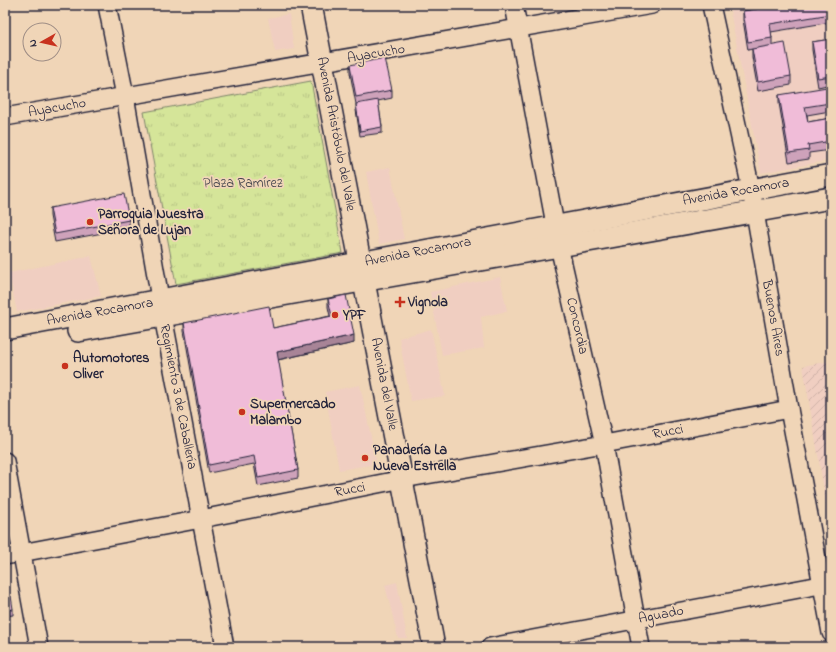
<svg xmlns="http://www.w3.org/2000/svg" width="836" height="652" font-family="'Indie Flower',sans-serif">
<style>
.built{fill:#f0cec1}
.industrial{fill:url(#industrial-furrows)}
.grass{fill:url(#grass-tufts);stroke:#7c846a}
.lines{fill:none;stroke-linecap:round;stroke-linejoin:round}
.minor-casing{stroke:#22223b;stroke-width:20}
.major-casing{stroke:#22223b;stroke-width:24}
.minor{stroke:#f0d5b7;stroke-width:17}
.major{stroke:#f0d5b7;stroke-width:21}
.wall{fill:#cea2ba;stroke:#22223b}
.shaded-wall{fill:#a88497;stroke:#22223b}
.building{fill:#f0bcd8;stroke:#22223b}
.poi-dot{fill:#c8321e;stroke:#f0d5b7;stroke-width:1.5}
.labels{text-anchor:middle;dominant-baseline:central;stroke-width:3.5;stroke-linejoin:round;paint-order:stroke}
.street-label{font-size:14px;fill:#22223b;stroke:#f0d5b7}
.park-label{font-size:14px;fill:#3d3f49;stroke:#f0d5b7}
.poi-label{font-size:14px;font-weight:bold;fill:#22223b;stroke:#f0d5b7;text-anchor:start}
</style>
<defs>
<pattern id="industrial-furrows" width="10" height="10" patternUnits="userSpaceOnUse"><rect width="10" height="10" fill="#f0cec1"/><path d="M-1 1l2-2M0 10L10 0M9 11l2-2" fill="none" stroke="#ceb1a7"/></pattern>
<pattern id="grass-tufts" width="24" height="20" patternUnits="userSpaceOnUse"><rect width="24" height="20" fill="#d5e599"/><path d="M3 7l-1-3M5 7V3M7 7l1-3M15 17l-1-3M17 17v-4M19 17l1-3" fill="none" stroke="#b7c485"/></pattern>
</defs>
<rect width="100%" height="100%" fill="#f0d5b7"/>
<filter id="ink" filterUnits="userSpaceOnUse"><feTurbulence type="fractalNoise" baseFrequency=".025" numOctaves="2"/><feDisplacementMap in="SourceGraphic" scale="8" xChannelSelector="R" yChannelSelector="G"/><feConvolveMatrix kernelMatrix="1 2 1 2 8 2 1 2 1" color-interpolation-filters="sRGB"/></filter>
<g filter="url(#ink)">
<g class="built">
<polygon points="729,5 831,5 831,160 761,173"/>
<polygon points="289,14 294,49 275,52 268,18"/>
<polygon points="390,167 404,239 379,244 366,172"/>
<polygon points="91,256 101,296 17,312 9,273"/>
<polygon points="500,277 507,311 481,317 484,348 442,355 430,292"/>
<polygon points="431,329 445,396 411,401 399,338"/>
<polygon points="360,385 376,460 370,465 339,470 325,392"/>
<polygon points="397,582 407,638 398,638 385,585"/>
</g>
<polygon class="industrial" points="831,361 831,532 803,366"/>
<polygon class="grass" points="311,81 343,253 176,284 144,112"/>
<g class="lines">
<defs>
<g id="minor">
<polyline points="107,5 125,96 163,316 225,647"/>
<polyline points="514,5 559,246 604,444 641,647"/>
<polyline points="711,5 751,189 789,409 831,633"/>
<path d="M5 117C221 79 437 44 652 5"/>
<polyline points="5,461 39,647"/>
<polyline points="5,556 201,519 403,479 604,444 789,409"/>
<polyline points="490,647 831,583"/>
</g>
<g id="major">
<polyline points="311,5 434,647"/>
<path d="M5 329C281 280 555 224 831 175"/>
<polyline points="78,331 831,198"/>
</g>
</defs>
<use href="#minor" class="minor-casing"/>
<use href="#major" class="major-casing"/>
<use href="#minor" class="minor"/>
<use href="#major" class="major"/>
</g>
<g class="wall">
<polygon points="756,5 831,5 831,22 771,32 772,38 772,45 791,76 791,85 758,91 752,57 752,49 748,50 743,20 743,11 756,9"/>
<polygon points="831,39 831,84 818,87 812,50 812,42"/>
<polygon points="350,65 392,90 392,98 378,101 382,127 382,133 360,136 356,110 356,104 350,73"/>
<polygon points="779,95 830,103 830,111 807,115 808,122 831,118 831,150 809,153 809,159 789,162 779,103"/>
<polygon points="50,208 129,220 129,228 55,242 50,216"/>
<polygon points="328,299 354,343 278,360 298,470 298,478 258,486 254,464 209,473 184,331 184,323 273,328 330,316 328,307"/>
<polygon points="5,597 13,609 13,615 5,616"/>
</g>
<polygon class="shaded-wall" points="354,335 354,343 277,360 277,352"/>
<g class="building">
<polygon points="757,5 831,5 831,14 770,24 772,38 748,42 743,11 757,9"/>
<polygon points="831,39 831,76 818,78 812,42"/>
<polygon points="785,43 791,76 758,82 752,49"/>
<polygon points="385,58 392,90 356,97 350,65"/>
<polygon points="827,87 830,103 805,107 808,122 831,118 831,141 808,145 809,150 789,153 779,95"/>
<polygon points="378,100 382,127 360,131 356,104"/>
<polygon points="124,194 129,220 55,234 50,208"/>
<polygon points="346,295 354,335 277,352 298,470 258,478 254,456 209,465 184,323 269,306 273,328 332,316 328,299"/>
<polygon points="11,596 13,609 5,611 5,597"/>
</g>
</g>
<g class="poi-dot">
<circle cx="90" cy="222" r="4"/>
<path d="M398 296h4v4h4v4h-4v4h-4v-4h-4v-4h4z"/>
<circle cx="335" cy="315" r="4"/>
<circle cx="65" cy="366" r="4"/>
<circle cx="242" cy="412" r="4"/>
<circle cx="365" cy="458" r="4"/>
</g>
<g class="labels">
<g class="street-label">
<text transform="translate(376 54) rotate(-10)">Ayacucho</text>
<text transform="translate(57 108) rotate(-10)">Ayacucho</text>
<text transform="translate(336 134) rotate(79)">Avenida Aristóbulo del Valle</text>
<text transform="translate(736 192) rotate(-10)">Avenida Rocamora</text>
<text transform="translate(418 252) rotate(-11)">Avenida Rocamora</text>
<text transform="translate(100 312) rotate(-10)">Avenida Rocamora</text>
<text transform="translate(773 318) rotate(80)">Buenos Aires</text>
<text transform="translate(577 326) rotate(77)">Concordia</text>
<text transform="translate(384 384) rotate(79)">Avenida del Valle</text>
<text transform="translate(178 397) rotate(79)">Regimiento 3 de Caballería</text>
<text transform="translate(668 432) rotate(-11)">Rucci</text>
<text transform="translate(350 490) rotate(-11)">Rucci</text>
<text transform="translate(661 615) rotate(-11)">Aguado</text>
</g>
<g class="park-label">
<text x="243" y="183">Plaza Ramírez</text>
</g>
<g class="poi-label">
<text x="98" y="214">Parroquia Nuestra<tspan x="98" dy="16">Señora de Lujan</tspan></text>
<text x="408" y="302">Vignola</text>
<text x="343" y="315">YPF</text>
<text x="73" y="358">Automotores<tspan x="73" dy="16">Oliver</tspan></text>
<text x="250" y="404">Supermercado<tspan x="250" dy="16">Malambo</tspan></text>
<text x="373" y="450">Panadería La<tspan x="373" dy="16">Nueva Estrella</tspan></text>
</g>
</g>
<rect width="836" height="652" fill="none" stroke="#f0d5b7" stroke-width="20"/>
<rect x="10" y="10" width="816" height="632" fill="none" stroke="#22223b" stroke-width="1.5" filter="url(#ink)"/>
<g transform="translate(42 42) rotate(262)"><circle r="19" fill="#f0d5b7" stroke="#9e8d85"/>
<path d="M0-3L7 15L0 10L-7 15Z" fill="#c8321e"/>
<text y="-6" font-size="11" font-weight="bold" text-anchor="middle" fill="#22223b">N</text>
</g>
</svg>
